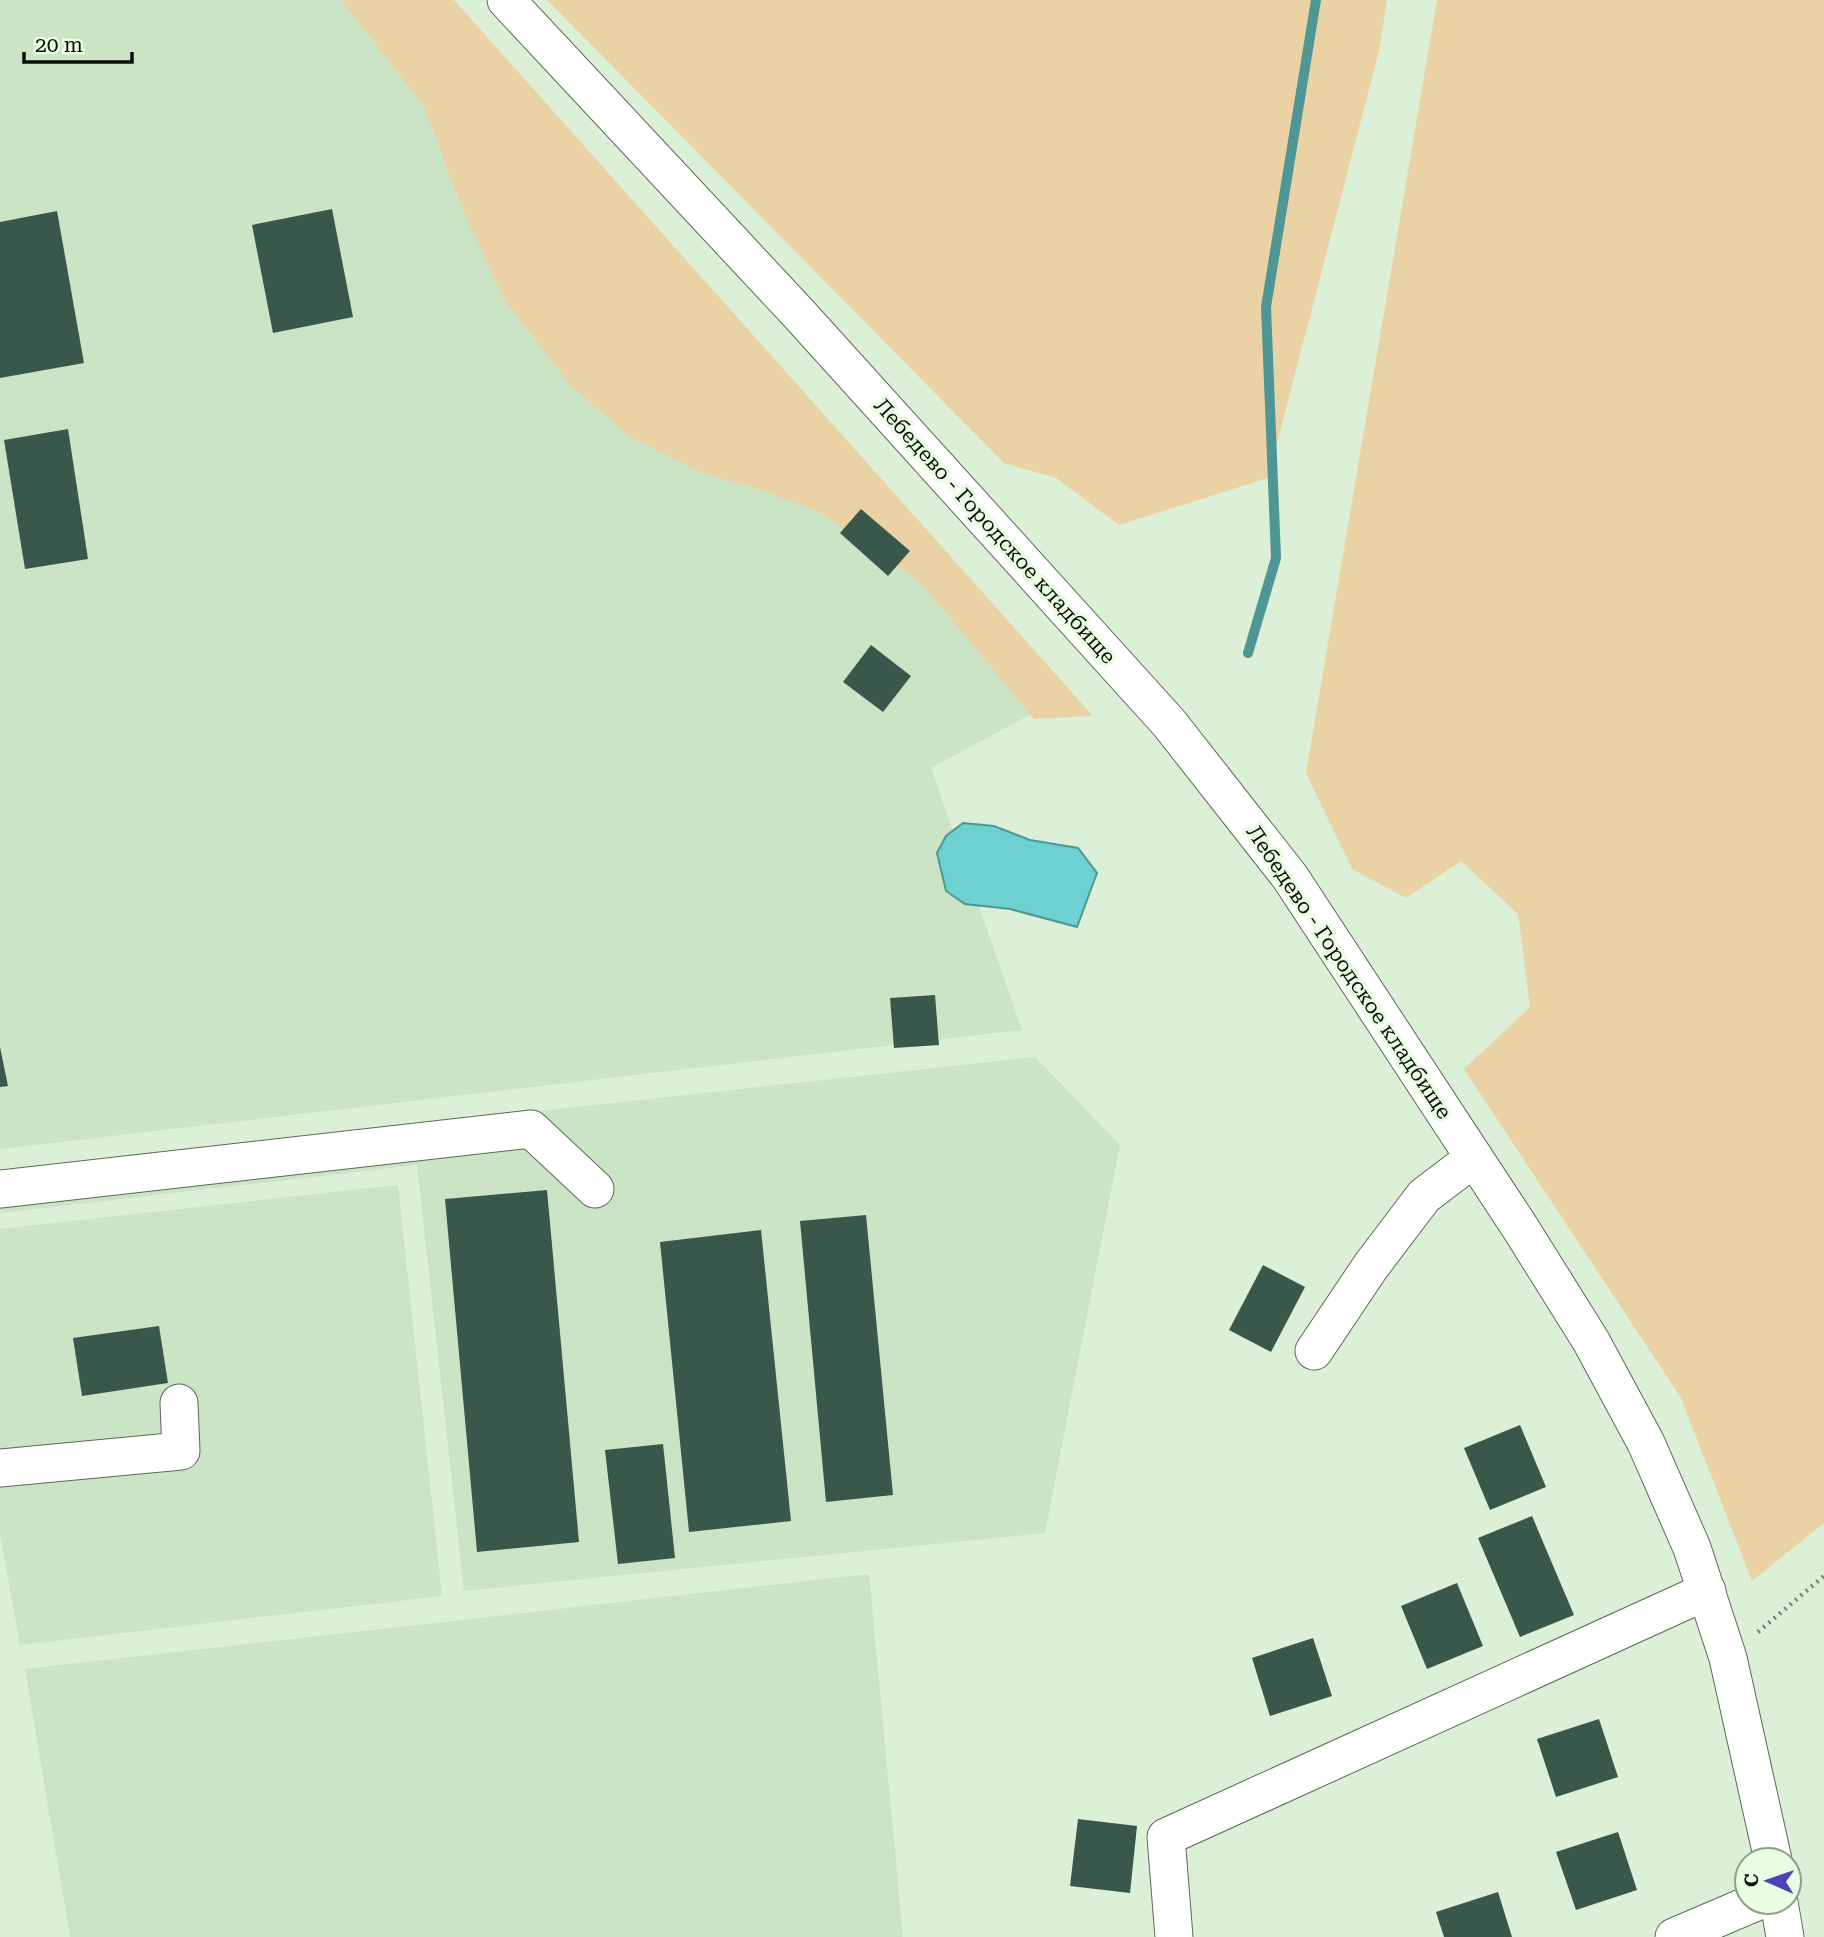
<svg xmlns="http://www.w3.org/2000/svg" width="1824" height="1937" font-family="'Roboto Serif',serif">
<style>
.built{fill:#cbe4c5}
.green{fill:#ebd2a5}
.water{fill:#6dd1d2;stroke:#4f9795;stroke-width:2}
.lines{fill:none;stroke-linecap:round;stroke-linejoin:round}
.stream{stroke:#4f9795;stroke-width:10}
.building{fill:#39574b}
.minor-casing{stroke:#596b55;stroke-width:39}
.path{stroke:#707e6d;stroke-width:4.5;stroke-dasharray:2 5;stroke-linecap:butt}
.minor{stroke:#fff;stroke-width:37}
.labels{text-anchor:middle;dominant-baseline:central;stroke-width:7;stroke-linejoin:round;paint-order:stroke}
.street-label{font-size:21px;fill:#080f07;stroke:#e9fde3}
</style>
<rect width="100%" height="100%" fill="#dbf0d6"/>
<g class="built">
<polygon points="0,0 428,0 1048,705 931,768 1022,1030 0,1149"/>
<polygon points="1035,1057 1120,1145 1045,1533 464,1591 417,1165 0,1213 0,1170"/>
<polygon points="398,1185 442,1596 20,1645 0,1534 0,1229"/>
<polygon points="869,1574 903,1937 70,1937 25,1669"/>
</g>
<g class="green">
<polygon points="341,0 454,0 1093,716 1034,719 921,583 819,512 758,489 696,471 629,436 571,386 506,302 463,211 424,106"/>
<polygon points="547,0 1387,0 1379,51 1268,478 1119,525 1056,478 1004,463"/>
<polygon points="1437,0 1824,0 1824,1523 1752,1581 1681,1398 1464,1069 1530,1007 1518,914 1461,861 1406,898 1352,869 1306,773"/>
</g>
<polygon class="water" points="963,823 994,826 1030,840 1078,848 1097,873 1077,927 1010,909 965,904 946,891 937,853 946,836"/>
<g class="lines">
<polyline class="stream" points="1248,653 1276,558 1266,307 1316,0"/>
</g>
<g class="building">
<polygon points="332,209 353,317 273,333 252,225"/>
<polygon points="57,211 84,363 0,378 0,222"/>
<polygon points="68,429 88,559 25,569 4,440"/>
<polygon points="861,509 910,551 888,576 840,533"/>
<polygon points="871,645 911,676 883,712 843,682"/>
<polygon points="935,995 939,1045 894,1048 890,998"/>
<polygon points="0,1047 8,1086 0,1087"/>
<polygon points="547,1190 579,1542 477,1552 445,1199"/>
<polygon points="866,1215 893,1495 826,1502 800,1221"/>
<polygon points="761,1230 791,1521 689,1532 660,1242"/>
<polygon points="1263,1265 1305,1287 1271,1352 1229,1330"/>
<polygon points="159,1326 168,1383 82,1396 73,1338"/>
<polygon points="1520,1425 1546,1487 1490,1510 1464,1448"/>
<polygon points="663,1444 675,1558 618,1564 605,1450"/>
<polygon points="1532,1516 1574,1615 1520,1637 1478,1538"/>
<polygon points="1457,1583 1483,1646 1427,1669 1401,1606"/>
<polygon points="1313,1638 1332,1696 1270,1716 1252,1658"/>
<polygon points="1599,1719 1618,1777 1556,1797 1537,1739"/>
<polygon points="1078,1819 1137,1826 1130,1893 1070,1886"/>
<polygon points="1618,1832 1637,1890 1576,1910 1556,1852"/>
<polygon points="1498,1892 1512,1937 1444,1937 1436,1912"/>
</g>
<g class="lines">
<defs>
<g id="minor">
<polyline points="506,0 800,315 1169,723 1290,877 1521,1229 1591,1341 1646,1443 1692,1548 1728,1658 1773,1860"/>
<polyline points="0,1189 531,1129 595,1189"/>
<polyline points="1314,1351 1371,1266 1424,1196 1474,1158"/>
<polyline points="0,1468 181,1451 179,1403"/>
<polyline points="1779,1902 1785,1937"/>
<polyline points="1174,1937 1166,1837 1707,1591"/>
<polyline points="1674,1937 1756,1902"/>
</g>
</defs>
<use href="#minor" class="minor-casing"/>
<polyline class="path" points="1758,1632 1824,1576"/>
<use href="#minor" class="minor"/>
</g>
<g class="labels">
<g class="street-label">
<text transform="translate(995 531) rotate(48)">Лебедево - Городское кладбище</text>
<text transform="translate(1349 972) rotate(56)">Лебедево - Городское кладбище</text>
</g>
</g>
<g transform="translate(1768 1881) rotate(272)"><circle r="33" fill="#e9fde3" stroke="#8f9e8b" stroke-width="2"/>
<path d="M0-5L12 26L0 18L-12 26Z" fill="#5041b8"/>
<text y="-10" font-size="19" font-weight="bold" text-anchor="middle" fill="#080f07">С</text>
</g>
<path d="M24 52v10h108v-10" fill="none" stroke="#080f07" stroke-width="3.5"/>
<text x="35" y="52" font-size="21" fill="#080f07" stroke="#e9fde3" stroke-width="5" paint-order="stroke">20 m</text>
</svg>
